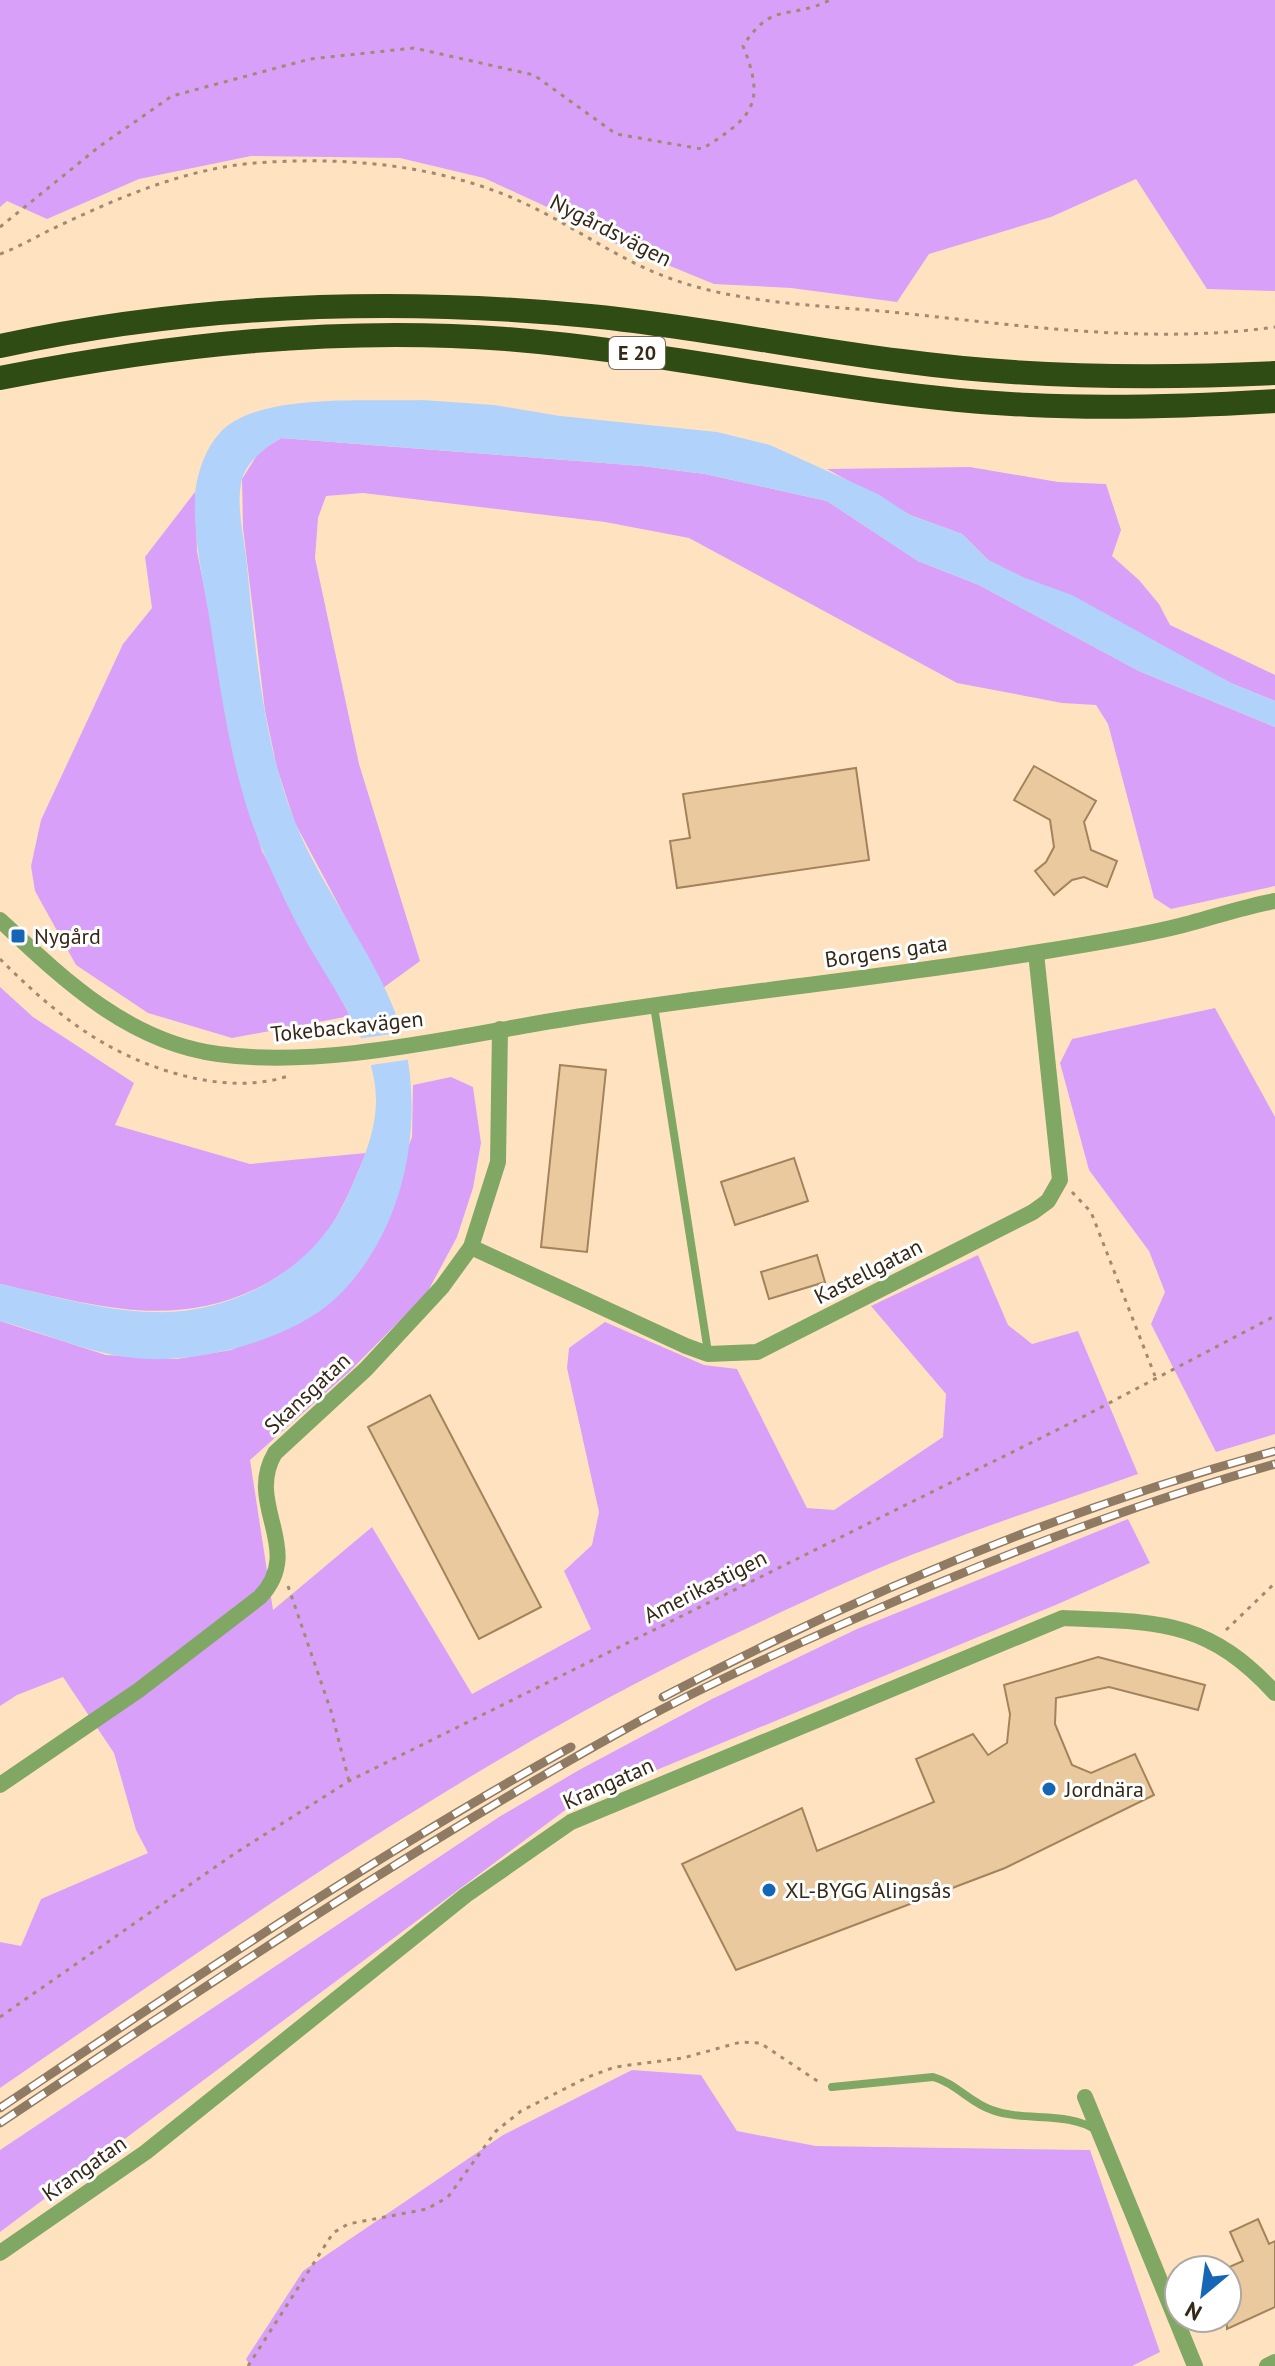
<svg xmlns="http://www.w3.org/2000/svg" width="1275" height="2366" font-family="'PT Sans',sans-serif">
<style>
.green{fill:#d9a0f9}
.water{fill:#b1d2fa}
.pier{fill:#ffe3c1}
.building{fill:#ebc99f;stroke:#a3835b;stroke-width:2}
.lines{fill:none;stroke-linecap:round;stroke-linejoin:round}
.path{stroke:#a08b71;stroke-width:3;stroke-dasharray:4 6;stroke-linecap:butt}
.lane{stroke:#81a764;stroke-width:8}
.street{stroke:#81a764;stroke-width:16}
.highway{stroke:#2e4c13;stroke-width:24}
.rail-casing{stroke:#8f7b63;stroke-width:9}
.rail{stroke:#fff;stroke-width:6;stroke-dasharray:18;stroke-linecap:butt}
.poi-dot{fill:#1566b4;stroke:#fff;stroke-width:3}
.labels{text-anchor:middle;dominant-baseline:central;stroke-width:6;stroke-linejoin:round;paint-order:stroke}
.shield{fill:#fff;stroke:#72685d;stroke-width:2}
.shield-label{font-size:20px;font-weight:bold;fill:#352817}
.street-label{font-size:22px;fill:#352817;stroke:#fff}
.poi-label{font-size:22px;fill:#352817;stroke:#fff;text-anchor:start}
</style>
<rect width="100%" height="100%" fill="#ffe3c1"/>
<g class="green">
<polygon points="0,0 1275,0 1275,291 1207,289 1136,179 1051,217 929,254 897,302 791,288 714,284 609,241 560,213 484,178 400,158 251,156 139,179 47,219 7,201 0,207"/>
<polygon points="281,438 642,466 705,474 827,501 918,561 979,585 1139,671 1275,727 1275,886 1171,909 1154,898 1108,724 1096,705 1062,703 957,683 689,538 605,522 363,493 326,496 318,518 315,558 359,764 420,961 383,988 295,823 277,768 265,711 243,528 242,479 259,452"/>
<polygon points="970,467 1058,482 1106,484 1121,530 1112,556 1139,580 1159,604 1170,625 1275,675 1275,701 1233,684 988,560 962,534 910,515 827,469"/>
<polygon points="195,492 197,551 243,787 262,851 350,1016 232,1038 148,1013 76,965 35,891 31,866 41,820 123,644 152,608 145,557"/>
<path d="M0 987 33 1017 134 1083 115 1125 250 1164 366 1153C354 1181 343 1210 325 1235 310 1256 290 1269 269 1282 179 1333 93 1305 0 1284Z"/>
<polygon points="1215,1008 1275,1117 1275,1434 1216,1452 1151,1324 1165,1292 1149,1251 1089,1170 1060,1063 1072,1039"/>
<path d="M451 1077 473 1087 481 1143 473 1188 457 1237 427 1293 349 1372 250 1460 273 1610 372 1527 472 1694 591 1629 564 1571 592 1545 599 1512 567 1368 569 1348 605 1322 704 1365 737 1369 807 1508 834 1510 943 1437 946 1394 871 1306 978 1255 1008 1325 1032 1344 1078 1331 1138 1474C1070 1498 1002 1520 935 1546 862 1573 790 1608 720 1641 466 1763 232 1929 0 2088V1942L21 1946 41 1899 148 1853 136 1830 114 1753 63 1677 17 1695 0 1706V1321L106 1355 177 1359 231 1350 306 1317 335 1298 368 1257 412 1137 413 1085Z"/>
<polygon points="1128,1519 1150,1563 1058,1604 572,1805 0,2232 0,2150 499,1817 579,1770 712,1699 857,1629"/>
<polygon points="632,2070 701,2075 737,2131 816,2146 1090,2150 1160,2352 1132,2366 250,2366 246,2359 303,2271 503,2135"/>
</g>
<path class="water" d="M422 400 494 405 560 416 717 432 770 445 878 494 910 515 962 534 988 560 1025 578 1072 595 1233 684 1275 701V727L1139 671 979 585 918 561 827 501 705 474 642 466 281 438C265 448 248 460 242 479 236 501 243 534 246 556 255 645 262 739 295 822 324 896 386 965 404 1041 425 1129 403 1234 336 1298 292 1339 207 1361 149 1359 98 1358 49 1334 0 1321V1284C50 1295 102 1311 153 1312 233 1315 316 1269 348 1195 361 1166 376 1133 376 1100 376 1044 331 986 305 939 290 912 277 884 265 856 233 784 222 699 210 622 203 579 193 538 195 495 197 471 208 441 227 426 271 393 369 402 422 400Z"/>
<polygon class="pier" points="406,1032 412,1059 365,1066 356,1039"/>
<g class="building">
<polygon points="1034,766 1096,801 1084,822 1091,850 1117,861 1107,887 1084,877 1072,880 1054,895 1035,871 1046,862 1054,847 1050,820 1014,800"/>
<polygon points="856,768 869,860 677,888 670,841 690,838 683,794"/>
<polygon points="560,1065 606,1070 587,1252 541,1247"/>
<polygon points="794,1158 808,1201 735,1225 721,1182"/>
<polygon points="817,1255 825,1282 769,1299 761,1272"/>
<polygon points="430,1395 541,1607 479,1639 368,1427"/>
<polygon points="1098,1657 1205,1685 1198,1710 1109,1687 1056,1698 1055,1724 1072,1765 1091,1773 1135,1754 1154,1795 1005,1868 736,1970 682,1864 802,1808 817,1851 934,1802 916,1759 973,1734 988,1755 1007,1743 1010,1714 1004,1685"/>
<polygon points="1258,2219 1269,2244 1275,2241 1275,2307 1227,2329 1227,2268 1243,2261 1230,2232"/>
</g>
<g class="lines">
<g class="path">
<path d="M0 227 100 146 172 96 310 59 414 48 534 75 616 134 702 149C751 118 767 105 743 46 773 0 787 21 830 0"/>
<path d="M0 254C17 248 32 239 48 231 113 200 182 169 255 163 346 156 445 165 528 205 575 227 619 260 669 278 739 304 818 305 891 312 1019 325 1147 345 1275 327"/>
<path d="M0 959C25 984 51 1008 80 1028 135 1067 225 1099 291 1075"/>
<polyline points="1072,1192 1091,1212 1155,1376"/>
<polyline points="288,1586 332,1714 349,1781"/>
<polyline points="1226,1630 1275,1583"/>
<polyline points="0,2017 234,1854 349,1781 1073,1422 1275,1316"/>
<polyline points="248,2366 333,2233 348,2224 427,2209 448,2197 496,2131 521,2111 588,2077 615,2067 683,2058 741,2042 760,2043 819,2082"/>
</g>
<g class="lane">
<polyline points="654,1006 708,1352"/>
<path d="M832 2087 933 2077C956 2083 970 2103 992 2110 1025 2122 1067 2111 1096 2130"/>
</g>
<g class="street">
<path d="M0 920C63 979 128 1042 218 1054 327 1069 461 1035 570 1018 726 993 884 978 1040 952 1084 945 1128 938 1171 928 1206 920 1240 907 1275 901"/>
<polyline points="471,1247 686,1346 708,1354 757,1352 1033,1212 1048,1201 1060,1180 1036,953"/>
<path d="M0 1785 139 1690 260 1597C306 1549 244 1505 275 1453L366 1369 442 1287 471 1247 498 1162 500 1029"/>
<polyline points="1085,2097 1195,2366"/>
<path d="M0 2253 146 2152 466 1895 571 1822 1063 1618C1158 1622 1207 1619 1275 1693"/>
<polyline points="1267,2366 1275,2362"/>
</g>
<g class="highway">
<path d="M0 346C194 304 393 297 590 316 694 326 798 348 902 361 1026 378 1150 379 1275 373"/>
<path d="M0 378C167 345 335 326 506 339 682 353 854 397 1030 405 1112 409 1193 406 1275 401"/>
</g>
<defs>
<g id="rail">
<path d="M663 1697C857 1595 1063 1509 1275 1451"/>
<path d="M0 2108C187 1983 374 1856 571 1747"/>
<path d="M0 2123C209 1984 418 1843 638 1722 710 1683 786 1649 861 1616 996 1557 1132 1504 1275 1464"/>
</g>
</defs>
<use href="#rail" class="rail-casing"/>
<use href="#rail" class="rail"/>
</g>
<g class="poi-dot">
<rect x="10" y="928" width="16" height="16" rx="4"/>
<circle cx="1049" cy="1789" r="8"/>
<circle cx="769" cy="1890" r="8"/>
</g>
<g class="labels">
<rect class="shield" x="609" y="337" width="56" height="32" rx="6"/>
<g class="shield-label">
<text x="637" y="353">E 20</text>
</g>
<g class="street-label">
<text transform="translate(611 230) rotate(27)">Nygårdsvägen</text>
<text transform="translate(886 951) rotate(-8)">Borgens gata</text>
<text transform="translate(347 1026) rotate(-6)">Tokebackavägen</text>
<text transform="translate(868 1271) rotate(-27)">Kastellgatan</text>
<text transform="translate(307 1393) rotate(-43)">Skansgatan</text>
<text transform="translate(705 1586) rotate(-27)">Amerikastigen</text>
<text transform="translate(608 1783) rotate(-24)">Krangatan</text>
<text transform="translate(84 2168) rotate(-35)">Krangatan</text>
</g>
<g class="poi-label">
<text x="34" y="936">Nygård</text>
<text x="1065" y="1789">Jordnära</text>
<text x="785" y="1890">XL-BYGG Alingsås</text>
</g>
</g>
<g transform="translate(1203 2294) rotate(209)"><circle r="38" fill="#ffffff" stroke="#aea9a2" stroke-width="2"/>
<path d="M0-6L14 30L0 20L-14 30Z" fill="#1566b4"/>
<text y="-12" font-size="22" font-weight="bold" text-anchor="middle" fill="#352817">N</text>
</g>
</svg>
